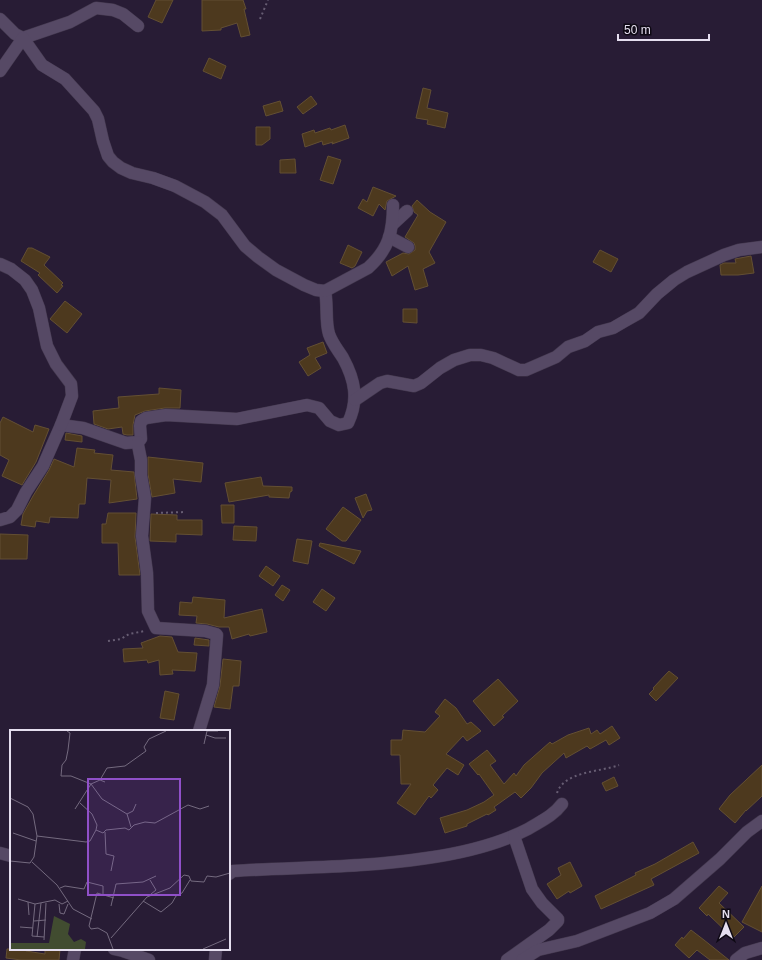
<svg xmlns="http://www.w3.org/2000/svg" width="762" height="960" font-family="Arial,sans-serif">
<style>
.building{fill:#4d391e;stroke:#634f33}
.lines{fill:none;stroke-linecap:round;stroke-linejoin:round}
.minor-casing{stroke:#44394f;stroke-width:13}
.path{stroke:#675d73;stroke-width:2;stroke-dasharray:2 3;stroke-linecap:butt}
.minor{stroke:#564965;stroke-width:12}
.inset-road{fill:none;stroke:#746a7f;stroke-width:1}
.view{fill:#9050c9;fill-opacity:0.15;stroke:#9050c9;stroke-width:2}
.inset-edge{fill:none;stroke:#e5deef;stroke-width:2}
</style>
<rect width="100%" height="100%" fill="#281c35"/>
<g class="building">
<polygon points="156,0 173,0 162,23 148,17"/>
<polygon points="202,0 243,0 246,9 244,9 250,35 241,37 237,23 221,28 221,30 202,31"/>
<polygon points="209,58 226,66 221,79 203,71"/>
<polygon points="423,88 431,90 427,108 448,113 445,128 427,124 428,120 416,118"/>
<polygon points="311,96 317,104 303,114 297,107"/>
<polygon points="280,101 283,111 266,116 263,106"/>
<polygon points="345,125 349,138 332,144 333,142 323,145 322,141 305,147 302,134 314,130 315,133 330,128 331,130"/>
<polygon points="256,127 270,127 270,139 262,145 256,145"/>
<polygon points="328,156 341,160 333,184 320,180"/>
<polygon points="295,159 296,173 280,173 280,160"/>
<polygon points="373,187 396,196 387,201 385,210 379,204 373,216 358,208 363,199 367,202"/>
<polygon points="417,200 430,212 446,222 429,252 435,263 423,269 428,286 415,290 408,266 392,276 386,262 403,253 409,254 415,250 415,246 414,243 405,237 418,215 414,212 412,206"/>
<polygon points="348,245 362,252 355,266 352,268 340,263"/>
<polygon points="28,248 32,248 50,257 44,265 63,283 61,285 63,286 57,293 38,275 40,273 21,261"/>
<polygon points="600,250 618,259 611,272 593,262"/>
<polygon points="751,256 754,273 738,275 721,275 720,265 724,263 736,263 735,259"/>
<polygon points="65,301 82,314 67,333 50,319"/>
<polygon points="403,309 417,309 417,323 403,322"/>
<polygon points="323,342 327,353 315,358 321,368 308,376 299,362 310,355 307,348"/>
<polygon points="159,388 181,390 180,408 165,408 145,411 135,415 133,425 133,435 127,435 123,434 122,427 108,429 94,424 93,411 119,408 118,397 159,394"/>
<polygon points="3,417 33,432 35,425 49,429 36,462 22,485 2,476 9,460 0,455 0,423"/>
<polygon points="66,433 82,436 82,442 65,440"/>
<polygon points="77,448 95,450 94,453 113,455 111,470 134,472 137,499 109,503 111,480 87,478 85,504 79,504 78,518 50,517 49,523 36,521 35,527 21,525 23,514 33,496 49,470 54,459 74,467"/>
<polygon points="148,457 203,463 201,482 173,479 175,493 152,497 148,474"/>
<polygon points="261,477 263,486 292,487 292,491 290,492 289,498 269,497 269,495 229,502 225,483"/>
<polygon points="366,494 372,510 367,511 363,518 355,498"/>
<polygon points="221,505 234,505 234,523 222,523"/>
<polygon points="343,507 361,520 346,541 342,541 326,529"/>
<polygon points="108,513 136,513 135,537 140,575 119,575 118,543 102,543 102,524 106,524"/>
<polygon points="151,514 177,515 177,520 202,520 202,535 176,534 176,542 150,541"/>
<polygon points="234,526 257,527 256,541 233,540"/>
<polygon points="0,534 28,535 27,559 0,559"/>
<polygon points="297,539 312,541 308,564 293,561"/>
<polygon points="320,543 361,551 354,564 319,546"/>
<polygon points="266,566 280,576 273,586 259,576"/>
<polygon points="282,585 290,590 283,601 275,595"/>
<polygon points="322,589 335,598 326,611 313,602"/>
<polygon points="193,597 225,600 224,618 262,609 267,632 250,636 249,634 232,639 229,627 219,627 207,624 196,623 197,616 179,615 180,602 192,603"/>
<polygon points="160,636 172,637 178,652 197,653 195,671 172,670 173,674 160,675 159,660 148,663 147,660 124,662 123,649 143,648 141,643"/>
<polygon points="195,638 209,640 209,646 194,645"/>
<polygon points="223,659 241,661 239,686 233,686 230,709 214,707 220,686"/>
<polygon points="669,671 678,678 656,701 649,694 654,689 653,688"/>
<polygon points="498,679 518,701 502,716 504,717 494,726 473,701"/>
<polygon points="165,691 179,694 174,720 160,718"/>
<polygon points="445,699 456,708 467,724 471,722 481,731 467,741 463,736 446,754 464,765 458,775 447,768 433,785 438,790 431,798 429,796 415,815 397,803 411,784 401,784 400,755 391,755 391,740 402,740 403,730 425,732 440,716 435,712"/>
<polygon points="612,726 620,738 609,745 606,740 590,749 587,746 566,758 564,753 542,773 531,788 521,798 515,792 494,807 496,810 488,815 487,814 467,824 467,826 445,833 440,818 467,810 484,802 494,795 479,774 478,775 469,764 487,750 496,761 490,765 504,784 514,773 516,776 524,765 550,742 552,744 568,735 589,728 591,734 597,730 600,734"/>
<polygon points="762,765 762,796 746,811 746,810 735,823 719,809 730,795"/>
<polygon points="614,777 618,786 606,791 602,783"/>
<polygon points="693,842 699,853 651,879 654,885 601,909 595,896 636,875 635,873 655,864"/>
<polygon points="570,862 582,886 570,893 569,891 557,899 547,884 561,875 558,868"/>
<polygon points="719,886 728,893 719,903 744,927 733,938 708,914 707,916 699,908"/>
<polygon points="762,886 762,932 742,922"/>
<polygon points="691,930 704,940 729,960 710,960 697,950 689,958 675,945 682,937 683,939"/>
<polygon points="7,949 27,949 26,951 45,954 45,949 60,949 59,960 21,960 6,958"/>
</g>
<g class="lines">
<defs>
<g id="minor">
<polyline points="0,19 15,34 23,38 70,22 96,8 113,10 123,14 138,26"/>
<path d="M0 71 23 38 42 65 65 79 94 111 98 119 103 141 108 156 113 162 121 168 132 173 153 178 175 186 205 202 222 215 245 246 258 257 276 270 304 285 316 290 325 291C328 305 325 321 329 334 332 343 338 350 343 358 355 380 359 400 348 423L339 425 330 421 319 408 307 405 237 419 166 415 146 418 141 421 140 426 141 439 138 442 126 443 83 428 61 425 43 466 26 492 17 510 10 517 0 520"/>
<polyline points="393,224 407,211"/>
<polyline points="389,237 408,247"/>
<polyline points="0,264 11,269 25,280 32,290 39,308 47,346 56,364 71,384 72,396 61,425"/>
<path d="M325 291 368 268C389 249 393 232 393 205"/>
<polyline points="355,400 380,383 387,381 414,386 421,383 440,368 454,360 470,355 481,355 493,358 519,370 526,370 556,357 568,347 585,341 598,332 613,328 625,321 639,313 657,294 674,280 687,272 724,255 739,250 762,247"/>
<polyline points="138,442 138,445 141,460 141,475 145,498 142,536 147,573 148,611 156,628 205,631 216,634 217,635 213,685 199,731"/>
<polyline points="0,853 11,856"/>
<path d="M229 874 233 871C297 867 362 868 427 858 462 853 497 845 528 829 541 821 553 816 562 804"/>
<polyline points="114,949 123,951 149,960"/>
<polyline points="73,960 75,949"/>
<polyline points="215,960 216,949"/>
<polyline points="507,960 549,930 558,921 558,919 542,903 532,889 514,836"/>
<polyline points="522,960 538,950 577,941 650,913 674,899 720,859 747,832 762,821"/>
<polyline points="736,960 745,953 762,948"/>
</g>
</defs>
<use href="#minor" class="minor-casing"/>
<g class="path">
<polyline points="260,19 268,0"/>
<polyline points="156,513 185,512"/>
<polyline points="108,641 121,639 129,634 145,631"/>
<path d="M557 793C564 771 601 772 619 765"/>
</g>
<use href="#minor" class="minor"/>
</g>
<g transform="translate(10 730)">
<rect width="220" height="220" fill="#281c35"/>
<path d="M44 186 60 194 58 204 64 212 71 209 76 212 75 219H1V213H39Z" fill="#414c30"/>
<path class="inset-road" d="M57 1 60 3 58 20 56 30 52 35 51 46H61L81 54 90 50 95 52M196 5 205 8H216M194 14 197 1H208M90 50 97 38 115 36 136 21 134 17 139 9 156 1M0 68 18 77 23 84 27 106 24 127 20 133 0 131M70 73 82 84 87 95 86 100M65 79 81 54 92 69 117 84 121 97M117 84 123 81 126 74M95 102 96 124 104 126 101 141M3 103 26 111M27 106 76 112 80 111 86 100 93 103 96 100 115 98 119 100 124 95 135 92 145 93 178 75 190 79 199 76M22 132 47 155 63 179 82 189M140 150 146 160 141 164M50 158 55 156 74 159 77 152 93 156V164M8 169 25 174 45 170 52 174 58 171M133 171 151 182 162 173 166 166 172 163 180 150M18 172 19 185M25 174 22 206 34 207M49 174 50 183 54 184 58 174M101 176 106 154 133 152 146 146M24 191 36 190M10 197 23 198M27 207 31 173M101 208 137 167 160 158 174 145 179 146 181 151 194 152 197 146 206 147 220 143M34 210 36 173M103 219 97 203 88 198 81 199 79 196 87 163 104 168M193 219 216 209"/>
<path class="view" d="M78 49H170V165H78Z"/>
<rect width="220" height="220" class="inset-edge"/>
</g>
<g transform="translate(726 924)" stroke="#0e0914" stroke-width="3" paint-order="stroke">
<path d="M0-3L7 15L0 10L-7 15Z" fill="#e5deef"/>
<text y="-6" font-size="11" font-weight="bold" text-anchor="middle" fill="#e5deef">N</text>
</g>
<path d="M618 34v6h91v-6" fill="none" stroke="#e5deef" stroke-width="2"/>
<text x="624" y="34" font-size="12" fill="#e5deef" stroke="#0e0914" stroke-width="3" paint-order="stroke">50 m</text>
</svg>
